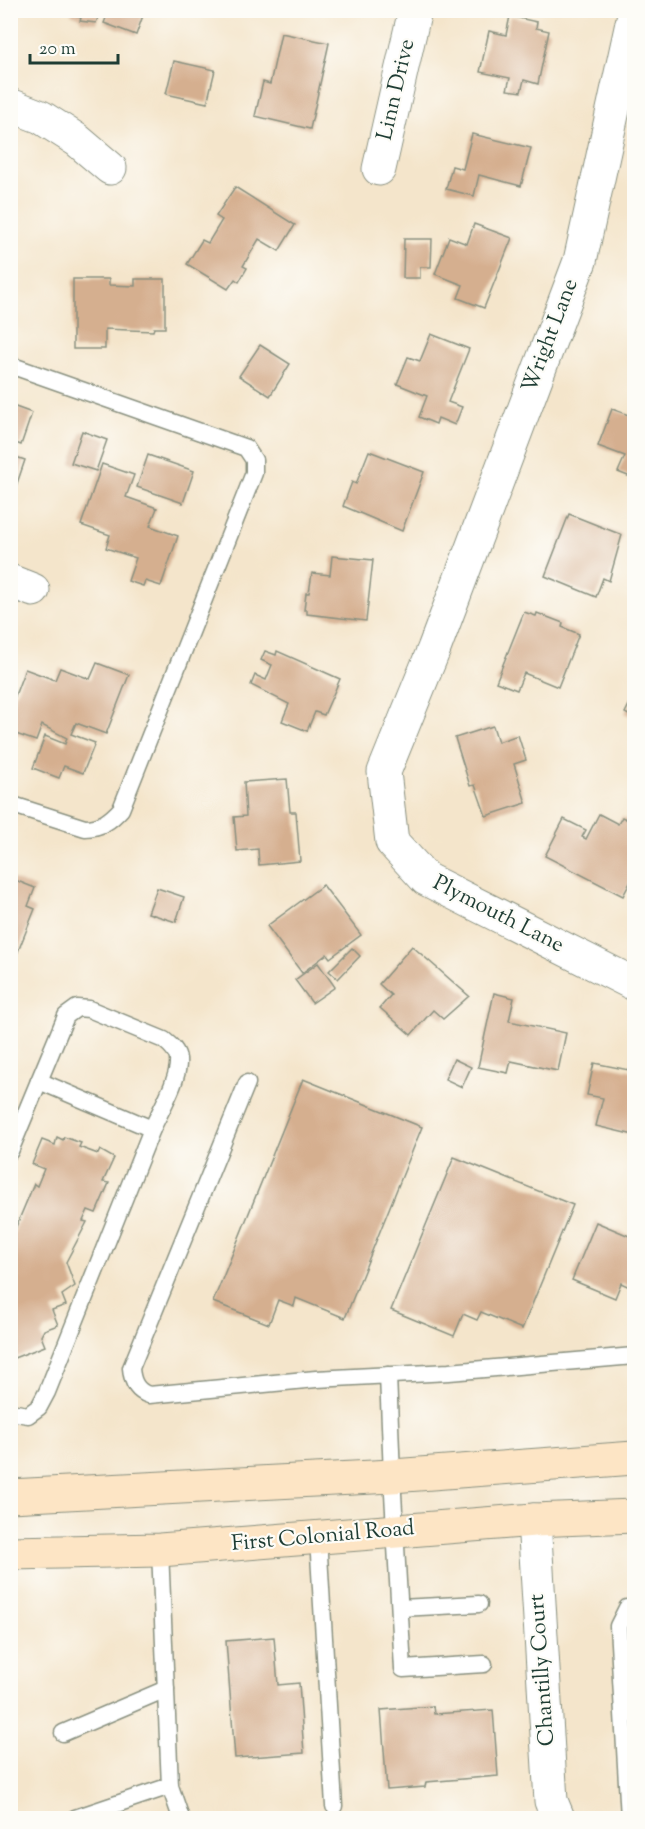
<svg xmlns="http://www.w3.org/2000/svg" width="645" height="1829" font-family="'Sorts Mill Goudy',serif">
<style>
.building{fill:#d5af8f}
.lines{fill:none;stroke-linecap:round;stroke-linejoin:round}
.lane-casing{stroke:#8a9180;stroke-width:19}
.street-casing{stroke:#8a9180;stroke-width:35}
.secondary-casing{stroke:#8a9180;stroke-width:35}
.lane{stroke:#fff;stroke-width:16}
.street{stroke:#fff;stroke-width:33}
.secondary{stroke:#fde5c5;stroke-width:33}
.labels{text-anchor:middle;dominant-baseline:central;stroke-width:4.5;stroke-linejoin:round;paint-order:stroke}
.street-label{font-size:22px;fill:#1f3d34;stroke:#fdfcf7}
</style>
<rect width="100%" height="100%" fill="#fdfcf7"/>
<filter id="ink" filterUnits="userSpaceOnUse"><feTurbulence type="fractalNoise" baseFrequency=".0167" numOctaves="2"/><feDisplacementMap in="SourceGraphic" scale="12" xChannelSelector="R" yChannelSelector="G"/><feConvolveMatrix kernelMatrix="1 2 1 2 8 2 1 2 1" color-interpolation-filters="sRGB"/></filter>
<filter id="wash" filterUnits="userSpaceOnUse"><feTurbulence type="fractalNoise" baseFrequency=".008" numOctaves="4" result="noise"/><feDisplacementMap in="SourceGraphic" scale="24" xChannelSelector="R" yChannelSelector="G"/><feGaussianBlur stdDeviation="1.35" result="paint"/><feColorMatrix in="noise" values="0 0 0 0 0 0 0 0 0 0 0 0 0 0 0 0 0 1.4 0 .05"/><feComposite in="paint" operator="in"/></filter>
<g filter="url(#wash)">
<rect width="100%" height="100%" fill="#f4e5cb"/>
<g id="blocks">
<g class="building">
<polygon points="73,10 101,10 96,23 80,21 81,18 71,14"/>
<polygon points="102,10 145,10 136,35 104,23 108,13"/>
<polygon points="510,16 537,22 536,28 549,31 538,84 524,80 521,92 507,90 510,78 480,72 489,31 506,35"/>
<polygon points="281,33 329,43 310,129 255,116 263,82 270,84"/>
<polygon points="174,61 215,70 207,103 166,94"/>
<polygon points="472,134 531,148 521,186 479,175 474,196 446,189 452,166 463,169"/>
<polygon points="235,187 295,225 279,251 259,239 243,266 247,268 239,282 235,279 228,289 187,264 202,240 208,243 222,220 216,216"/>
<polygon points="474,224 512,238 484,308 458,298 463,285 435,274 449,237 467,244"/>
<polygon points="404,239 432,239 431,267 420,267 420,278 403,278"/>
<polygon points="73,279 109,279 109,285 135,286 135,279 165,279 165,328 154,328 153,331 105,329 105,349 73,349"/>
<polygon points="634,317 634,337 629,335"/>
<polygon points="431,334 469,349 448,402 462,407 455,425 438,418 436,424 419,417 427,396 397,384 408,357 420,361"/>
<polygon points="260,345 290,364 270,396 239,376"/>
<polygon points="10,405 32,413 21,445 10,441"/>
<polygon points="612,409 634,417 634,482 632,481 633,478 618,472 625,456 598,446"/>
<polygon points="82,431 107,440 96,471 71,463"/>
<polygon points="369,451 424,472 402,531 343,506 352,482 356,484"/>
<polygon points="10,455 25,460 11,501 10,501"/>
<polygon points="148,455 194,471 183,503 137,487"/>
<polygon points="102,464 134,475 126,497 157,508 150,526 178,536 161,586 145,581 143,586 128,581 136,558 106,548 110,535 81,525"/>
<polygon points="569,514 622,535 609,581 603,578 596,597 545,576"/>
<polygon points="332,556 373,560 366,621 307,614 307,610 304,610 306,593 309,593 312,573 330,575"/>
<polygon points="524,612 536,616 537,613 563,623 562,627 579,634 558,687 524,673 517,690 496,682"/>
<polygon points="265,651 276,655 277,651 340,679 324,715 315,712 307,731 282,721 289,704 251,685 255,675 266,680 272,665 261,660"/>
<polygon points="97,663 129,675 106,734 76,723 71,734 95,743 83,773 64,766 59,778 33,768 45,736 65,744 67,738 42,725 36,741 10,732 10,709 25,669 55,680 60,668 90,679"/>
<polygon points="634,695 634,718 625,713"/>
<polygon points="493,726 498,742 518,735 526,760 514,764 526,803 486,816 475,785 470,786 455,738"/>
<polygon points="287,779 290,812 296,812 300,861 259,865 258,849 237,851 234,817 246,816 244,782"/>
<polygon points="599,814 618,824 622,817 628,820 634,820 634,878 633,877 623,896 545,856 564,819 586,830 582,837 586,839"/>
<polygon points="10,878 35,888 28,906 35,909 11,969"/>
<polygon points="323,885 361,935 330,958 327,954 302,973 267,926"/>
<polygon points="157,888 184,897 176,922 148,913"/>
<polygon points="412,946 469,996 443,1019 433,1010 411,1035 380,1008 391,995 379,984"/>
<polygon points="352,948 360,956 338,979 329,971"/>
<polygon points="318,963 335,987 312,1003 295,980"/>
<polygon points="494,993 514,998 509,1021 566,1033 558,1071 511,1061 508,1073 478,1067"/>
<polygon points="454,1059 471,1067 462,1087 445,1079"/>
<polygon points="594,1063 634,1071 634,1135 596,1126 603,1098 587,1095"/>
<polygon points="303,1079 422,1127 345,1318 296,1298 294,1306 278,1300 269,1324 213,1302"/>
<polygon points="57,1137 63,1140 64,1137 81,1143 79,1147 98,1154 100,1150 114,1158 103,1182 109,1183 96,1213 88,1210 83,1221 87,1222 66,1262 75,1286 62,1295 66,1305 52,1310 58,1325 44,1330 41,1336 45,1346 14,1358 10,1351 10,1241 34,1184 37,1186 44,1169 32,1164 42,1140 55,1145"/>
<polygon points="454,1157 573,1205 522,1329 481,1312 477,1320 463,1314 454,1336 391,1310"/>
<polygon points="596,1222 634,1238 634,1289 621,1283 615,1298 572,1280"/>
<polygon points="274,1637 278,1685 299,1683 304,1753 235,1758 226,1641"/>
<polygon points="433,1706 434,1714 493,1710 498,1776 426,1782 425,1787 387,1790 381,1710"/>
</g>
</g>
</g>
<g filter="url(#ink)">
<use href="#blocks" fill-opacity="0" stroke="#8a9180" stroke-width="1.5"/>
<g class="lines">
<defs>
<g id="lane">
<path d="M10 365 246 448 254 460V473L121 809C111 820 101 828 85 828L10 804"/>
<path d="M39 1081 66 1016 77 1008 89 1009 164 1040C170 1045 177 1050 178 1059 180 1078 160 1111 152 1129"/>
<path d="M247 1083 131 1368C132 1381 136 1391 149 1395L316 1379 449 1372 634 1356"/>
<polyline points="10,1151 39,1081 152,1129 47,1392 39,1407 28,1415 10,1412"/>
<polyline points="388,1375 392,1476 403,1669 484,1664"/>
<polyline points="318,1538 334,1806"/>
<polyline points="160,1550 170,1786 181,1818"/>
<polyline points="400,1608 479,1604"/>
<polyline points="63,1733 166,1689"/>
<polyline points="75,1818 170,1786"/>
<polyline points="629,1818 618,1626 627,1608 634,1608"/>
</g>
<g id="street">
<polyline points="634,14 580,261 434,649 384,772 392,842 426,879 634,984"/>
<polyline points="10,105 41,117 77,140 110,168"/>
<polyline points="379,169 415,10"/>
<polyline points="10,581 33,590"/>
<polyline points="534,1520 551,1801 558,1818"/>
</g>
<g id="secondary">
<polyline points="10,1496 392,1476 634,1458"/>
<polyline points="10,1553 160,1550 534,1520 634,1516"/>
</g>
</defs>
<use href="#lane" class="lane-casing"/>
<use href="#street" class="street-casing"/>
<use href="#secondary" class="secondary-casing"/>
<use href="#lane" class="lane"/>
<use href="#street" class="street"/>
<use href="#secondary" class="secondary"/>
</g>
</g>
<g class="labels">
<g class="street-label">
<text transform="translate(397 90) rotate(-77)">Linn Drive</text>
<text transform="translate(551 336) rotate(-69)">Wright Lane</text>
<text transform="translate(498 915) rotate(27)">Plymouth Lane</text>
<text transform="translate(323 1537) rotate(-5)">First Colonial Road</text>
<text transform="translate(543 1670) rotate(-94)">Chantilly Court</text>
</g>
</g>
<rect width="645" height="1829" fill="none" stroke="#fdfcf7" stroke-width="36"/>
<path d="M30 54v9h88v-9" fill="none" stroke="#1f3d34" stroke-width="3"/>
<text x="39" y="54" font-size="18" fill="#1f3d34" stroke="#fdfcf7" stroke-width="4.5" paint-order="stroke">20 m</text>
</svg>
